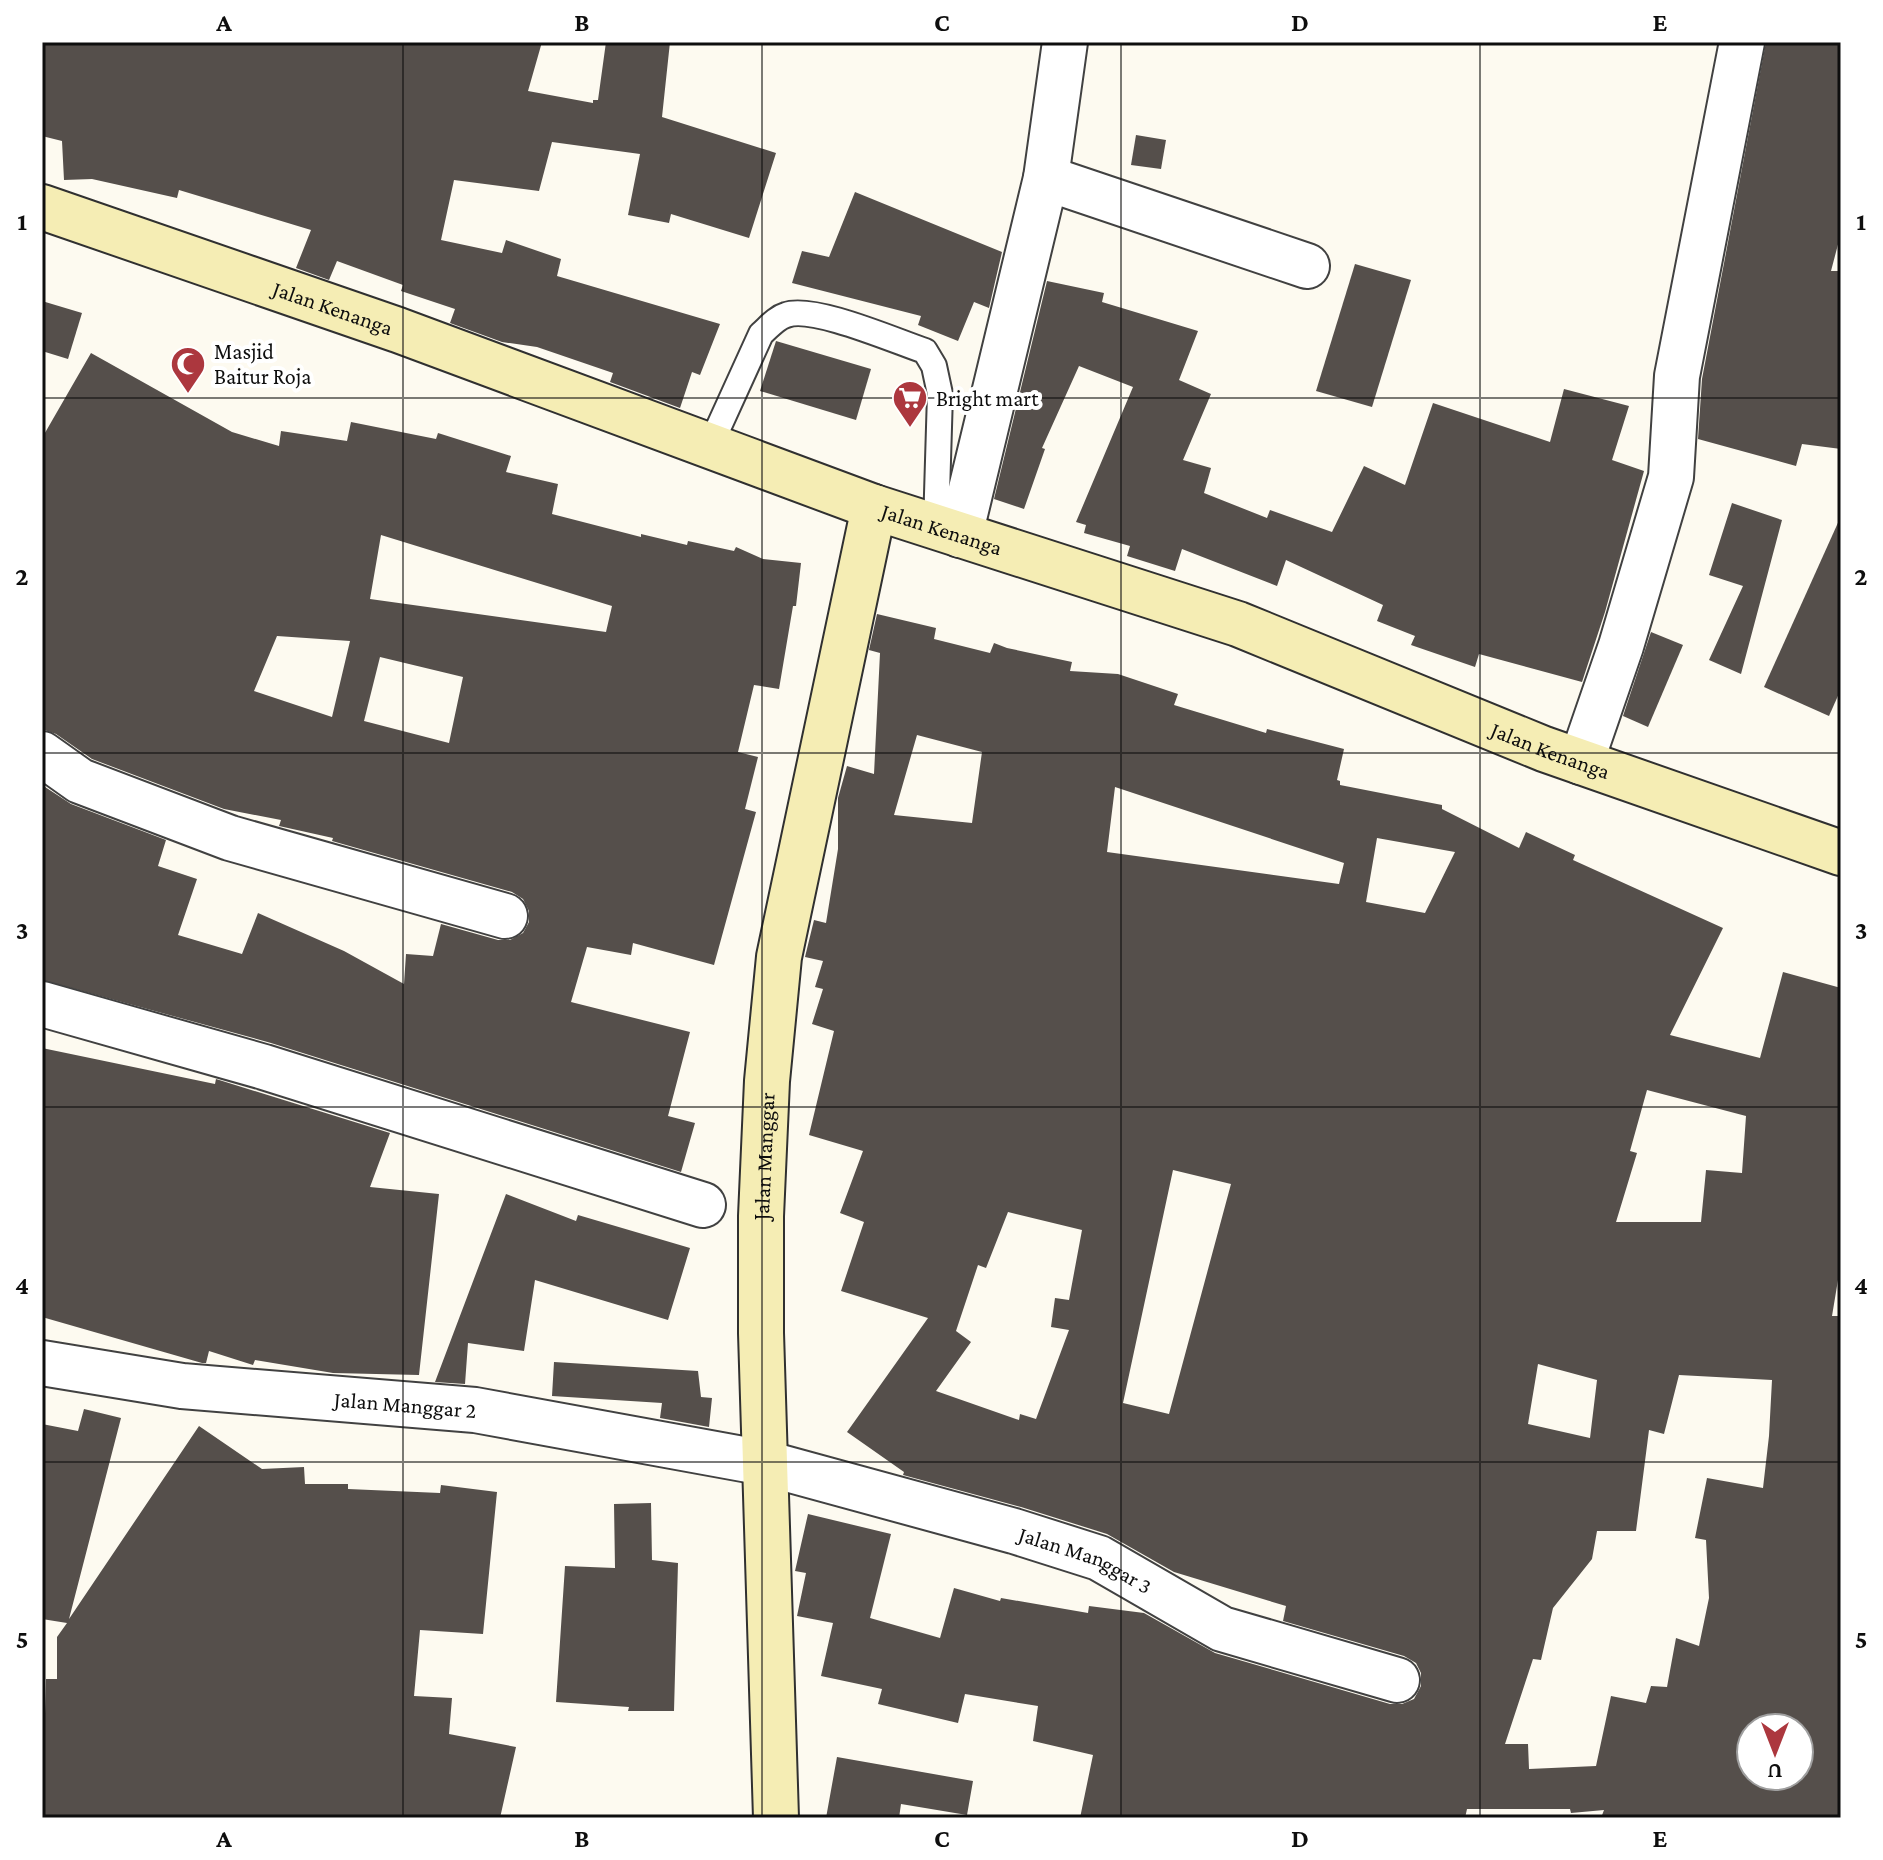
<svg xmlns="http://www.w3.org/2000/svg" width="1883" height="1860" font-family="'Crimson Pro',serif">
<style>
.building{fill:#554f4b;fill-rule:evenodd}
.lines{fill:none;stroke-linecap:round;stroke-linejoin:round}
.service-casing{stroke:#414141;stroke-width:28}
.minor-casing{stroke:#414141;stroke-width:48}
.secondary-casing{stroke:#303030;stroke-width:48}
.service{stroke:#fff;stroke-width:24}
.minor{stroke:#fff;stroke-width:44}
.secondary{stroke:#f5edb4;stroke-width:44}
.grid{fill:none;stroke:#0e0e0e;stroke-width:2;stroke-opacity:0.55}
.labels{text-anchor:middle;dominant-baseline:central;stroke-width:8;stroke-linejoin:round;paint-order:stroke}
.street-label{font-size:22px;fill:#0e0e0e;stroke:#fff}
.poi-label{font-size:22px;fill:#0e0e0e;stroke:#fff;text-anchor:start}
.neatline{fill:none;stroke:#0e0e0e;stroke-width:3}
.grid-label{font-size:26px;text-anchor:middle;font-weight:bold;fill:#0e0e0e}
</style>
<rect width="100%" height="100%" fill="#fdfaf0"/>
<g class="building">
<polygon points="42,42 542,42 528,91 593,103 593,100 598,100 606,42 670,42 662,117 776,153 749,238 671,214 669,223 628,215 640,154 552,142 539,191 454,180 441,240 502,253 506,240 561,259 557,276 720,324 700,375 692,372 680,408 610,382 613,373 537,347 502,342 450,323 455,309 401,291 403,285 337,261 329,280 296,268 311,230 179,190 177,198 92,179 64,180 62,141 42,136"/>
<polygon points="1766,42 1841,42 1841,233 1831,271 1841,271 1841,449 1802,444 1796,466 1698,439 1702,379"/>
<polygon points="1136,135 1166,140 1161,169 1131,165"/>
<polygon points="855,192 1002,252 989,308 974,302 958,341 918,325 921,316 792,283 802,251 829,257"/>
<polygon points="1355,264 1411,280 1372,407 1316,391"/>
<polygon points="1047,281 1104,293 1102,302 1198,331 1179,380 1211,394 1183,460 1211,468 1204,493 1267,518 1270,510 1332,532 1364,466 1405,485 1433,403 1550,442 1564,389 1629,406 1612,460 1644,471 1605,612 1582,682 1479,654 1475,667 1411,645 1415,636 1377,621 1383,605 1286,560 1277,586 1182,549 1175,571 1127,556 1130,546 1084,533 1086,525 1076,522 1133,387 1079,366 1042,448 1045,449 1024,509 994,499"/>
<polygon points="42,301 82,313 68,359 42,351"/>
<polygon points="776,341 871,369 856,420 760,391"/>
<path d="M91 353 232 432 279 446 281 431 347 441 351 422 436 439 438 433 511 456 506 472 558 484 552 514 641 537V534L687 545 688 541 734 551 736 547 763 559 801 563 796 606H793L779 689 754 685 738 752 758 757 745 809 756 812 714 965 633 943 631 955 587 947 571 1002 690 1032 668 1116 695 1123 681 1172 271 1043 42 980V785L71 804 166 840 158 866 197 879 178 935 242 954 258 913 344 951 404 984 406 954 433 956 441 924 498 940H510L523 933 529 922V911L523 899 512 892 332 841 333 838 279 826 281 820 224 809 92 759 56 734 42 729V438ZM381 535 612 606 606 632 370 599ZM277 636 350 641 332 717 254 691ZM380 657 463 677 449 743 364 721Z"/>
<polygon points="1732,503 1782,520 1741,674 1709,660 1743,586 1709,575"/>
<polygon points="1841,516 1841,689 1829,716 1764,687"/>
<path d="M877 614 936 628 934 639 990 653 994 643 1007 648 1072 662 1070 671 1118 674 1178 694 1174 705 1266 733 1267 729 1344 749 1337 780 1340 781V785L1442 805V809L1519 848 1526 832 1575 855 1573 860 1723 928 1670 1035 1760 1058 1783 972 1841 988V1262L1832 1316H1841V1818H1601L1604 1810 1571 1813 1570 1809H1467L1465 1818H1080L1093 1755 1033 1741 1038 1706 965 1694 958 1723 878 1704 882 1689 821 1676 833 1623 797 1616 806 1573 795 1571 808 1514 891 1534 870 1618 940 1638 954 1588 1000 1601 1001 1598 1088 1613 1089 1606 1144 1613 1215 1653 1390 1704H1402L1414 1699 1421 1686V1673L1416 1663 1404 1656 1283 1621 1286 1606 1174 1572 1107 1534 1021 1507 903 1475 904 1472 847 1432 928 1318 841 1291 864 1222 840 1213 863 1151 809 1135 834 1031 812 1024 823 989 815 987 823 961 805 957 814 920 826 923 838 849V798L847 766 874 774 880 653 869 650ZM917 735 982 752 972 823 894 815ZM1115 787 1344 863 1339 884 1107 852ZM1377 838 1455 852 1425 913 1366 902ZM1647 1090 1746 1116 1742 1173 1706 1170 1701 1222H1616L1637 1153 1630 1151ZM1173 1170 1231 1184 1169 1414 1123 1403ZM1008 1212 1082 1230 1069 1300 1055 1298 1051 1327 1069 1330 1036 1419 1020 1414 1019 1420 936 1391 971 1342 956 1331 978 1265 986 1268ZM1538 1364 1597 1380 1590 1438 1528 1424ZM1679 1375 1772 1380 1769 1436 1763 1488 1707 1478 1695 1538 1706 1540 1709 1598 1699 1646 1676 1638 1667 1687 1651 1686 1646 1703 1611 1696 1596 1766 1529 1769 1528 1744H1505L1533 1659 1541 1660 1553 1608 1592 1559 1597 1531H1636L1649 1430 1664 1434ZM1751 1728H1799V1776H1751Z"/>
<polygon points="1651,632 1683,645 1648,727 1623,716"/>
<polygon points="42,1048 215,1084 216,1079 390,1133 370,1187 439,1194 419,1375 333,1373 255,1360 253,1365 209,1351 206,1363 202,1363 42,1317"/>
<polygon points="506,1194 576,1221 578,1215 690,1248 668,1320 535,1280 524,1351 468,1343 465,1384 435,1382"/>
<polygon points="554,1362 698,1371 701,1397 712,1398 709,1427 660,1418 662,1403 552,1396"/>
<polygon points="84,1409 121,1418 69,1619 199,1426 262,1469 304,1467 305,1484 348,1484 348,1489 440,1493 441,1485 497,1492 483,1634 420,1630 414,1696 452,1698 449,1734 516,1747 500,1818 42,1818 46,1679 57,1679 57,1637 67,1623 42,1619 42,1424 78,1431"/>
<polygon points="651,1503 652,1560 678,1563 674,1711 628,1711 629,1707 556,1702 565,1566 615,1568 614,1504"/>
<polygon points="837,1757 973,1781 967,1815 901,1804 899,1818 826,1818"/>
</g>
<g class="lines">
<defs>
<path id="service" d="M710 446 761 334C769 327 776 318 786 315 813 305 895 341 925 351L934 366 940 394 936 527"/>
<g id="minor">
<polyline points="1046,178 1307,266"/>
<polyline points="960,535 1046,178 1065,42"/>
<polyline points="42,754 80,781 230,838 505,916"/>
<polyline points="1581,762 1621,646 1671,477 1677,376 1742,42"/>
<polyline points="42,1004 264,1067 703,1205"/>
<path id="s1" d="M42 1363 182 1386 475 1410 765 1463 1014 1531 1099 1558 1222 1629 1397 1680"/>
</g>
<g id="secondary">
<path id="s2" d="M42 207 398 330 874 507 1238 624 1544 749 1841 853"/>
<path id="s3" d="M776 1818 761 1333V1216L767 1081 779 957 874 507"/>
</g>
</defs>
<use href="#service" class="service-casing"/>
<use href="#minor" class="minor-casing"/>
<use href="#secondary" class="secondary-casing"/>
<use href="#service" class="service"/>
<use href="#minor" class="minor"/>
<use href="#secondary" class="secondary"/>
</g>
<path class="grid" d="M403 42V1818M762 42V1818M1121 42V1818M1480 42V1818M42 398H1841M42 753H1841M42 1107H1841M42 1462H1841"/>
<defs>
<symbol id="mosque-pin" viewBox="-11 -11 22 30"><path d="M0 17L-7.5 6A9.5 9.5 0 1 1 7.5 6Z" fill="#ac373e" stroke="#fff"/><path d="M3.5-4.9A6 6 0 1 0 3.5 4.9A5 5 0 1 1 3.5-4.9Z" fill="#fff"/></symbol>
<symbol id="supermarket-pin" viewBox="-11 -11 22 30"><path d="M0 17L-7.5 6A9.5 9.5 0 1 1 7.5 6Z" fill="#ac373e" stroke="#fff"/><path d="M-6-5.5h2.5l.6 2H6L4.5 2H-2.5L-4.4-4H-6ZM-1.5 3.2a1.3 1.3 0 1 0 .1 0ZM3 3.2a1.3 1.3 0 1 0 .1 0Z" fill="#fff"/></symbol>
</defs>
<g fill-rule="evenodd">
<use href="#mosque-pin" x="168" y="344" width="40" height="54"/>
<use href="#supermarket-pin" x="890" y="378" width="40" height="54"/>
</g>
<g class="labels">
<g class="street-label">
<text stroke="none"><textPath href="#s2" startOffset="308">Jalan Kenanga</textPath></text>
<text stroke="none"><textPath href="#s2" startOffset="956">Jalan Kenanga</textPath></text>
<text stroke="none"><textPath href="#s2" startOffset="1604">Jalan Kenanga</textPath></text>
<text stroke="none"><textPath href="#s3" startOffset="662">Jalan Manggar</textPath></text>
<text stroke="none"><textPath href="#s1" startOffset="366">Jalan Manggar 2</textPath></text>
<text stroke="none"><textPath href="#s1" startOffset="1066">Jalan Manggar 3</textPath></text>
</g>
<g class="poi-label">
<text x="214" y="351">Masjid<tspan x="214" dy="25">Baitur Roja</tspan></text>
<text x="936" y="398">Bright mart</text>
</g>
</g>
<rect width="1883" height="1860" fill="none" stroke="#ffffff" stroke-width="88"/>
<g transform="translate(1775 1752) rotate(180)"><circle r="38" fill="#ffffff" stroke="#9f9f9f" stroke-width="2"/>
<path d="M0-6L14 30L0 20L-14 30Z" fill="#ac373e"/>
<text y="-12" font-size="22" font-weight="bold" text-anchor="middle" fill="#0e0e0e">U</text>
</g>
<rect x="44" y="44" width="1795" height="1772" class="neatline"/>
<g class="grid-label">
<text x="224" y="31">A</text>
<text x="582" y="31">B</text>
<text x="942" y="31">C</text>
<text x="1300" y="31">D</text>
<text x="1660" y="31">E</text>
<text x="22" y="230">1</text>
<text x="1861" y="230">1</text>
<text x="22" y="585">2</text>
<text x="1861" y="585">2</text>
<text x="22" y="939">3</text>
<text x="1861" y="939">3</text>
<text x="22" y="1294">4</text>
<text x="1861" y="1294">4</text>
<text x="22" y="1648">5</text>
<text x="1861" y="1648">5</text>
<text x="224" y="1847">A</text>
<text x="582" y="1847">B</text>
<text x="942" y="1847">C</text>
<text x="1300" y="1847">D</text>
<text x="1660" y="1847">E</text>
</g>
</svg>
